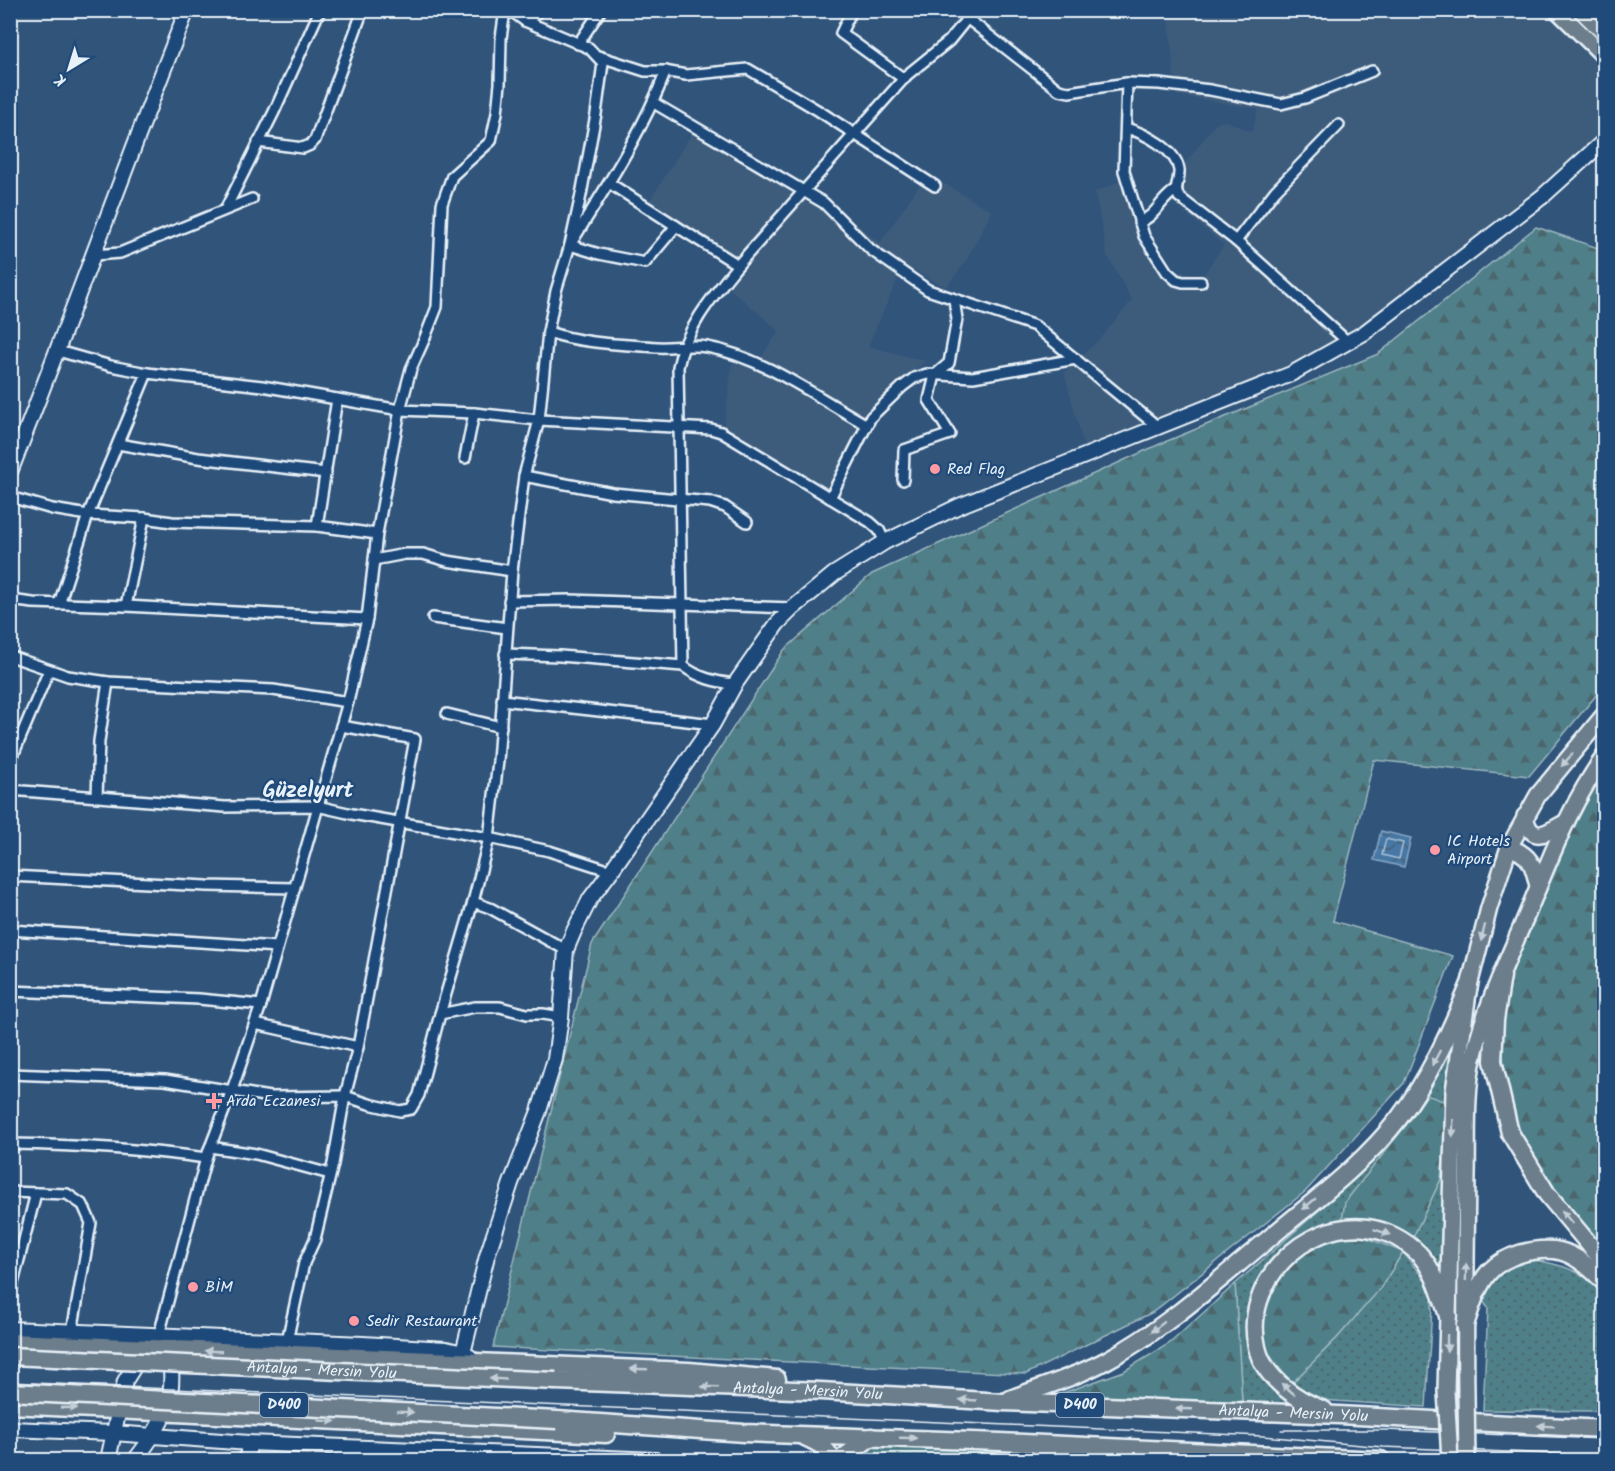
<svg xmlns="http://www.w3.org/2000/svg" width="1615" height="1471" font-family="Kalam,sans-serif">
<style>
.built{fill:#3e5c7b}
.grass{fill:url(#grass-dots);stroke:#9cb8c0;stroke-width:1.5}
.forest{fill:url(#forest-firs);stroke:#9cb8c0;stroke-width:1.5}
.water{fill:url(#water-waves);stroke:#87a8c6;stroke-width:1.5}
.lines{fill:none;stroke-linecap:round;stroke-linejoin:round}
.shore{stroke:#a8c0d6;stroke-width:1.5}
.street-casing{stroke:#e8f1f8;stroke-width:14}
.secondary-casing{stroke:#e8f1f8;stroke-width:18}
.primary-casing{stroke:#e8f1f8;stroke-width:20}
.highway-casing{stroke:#e8f1f8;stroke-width:21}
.street{stroke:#1f4a7a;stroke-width:9}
.secondary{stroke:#1f4a7a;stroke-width:14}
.primary{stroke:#6c7d8b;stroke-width:15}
.highway{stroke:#6c7d8b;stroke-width:16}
.tram{stroke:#e8f1f8;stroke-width:1.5}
.primary-bridge-casing{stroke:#e8f1f8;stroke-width:20;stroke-linecap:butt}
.highway-bridge-casing{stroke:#e8f1f8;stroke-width:21;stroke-linecap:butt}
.primary-bridge{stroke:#6c7d8b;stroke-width:15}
.highway-bridge{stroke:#6c7d8b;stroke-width:16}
.oneway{fill:#c3ced7}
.poi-dot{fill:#ff9aa2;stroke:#1f4a7a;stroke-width:2}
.labels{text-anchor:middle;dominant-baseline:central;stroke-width:4.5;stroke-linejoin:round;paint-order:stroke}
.shield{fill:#1f4a7a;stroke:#acbfd2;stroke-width:1.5}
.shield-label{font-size:15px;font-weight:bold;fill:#e8f1f8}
.poi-label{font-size:16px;fill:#e8f1f8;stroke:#1f4a7a;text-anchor:start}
.street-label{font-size:16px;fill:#e8f1f8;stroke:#1f4a7a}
.district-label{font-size:22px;font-weight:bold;fill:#e8f1f8;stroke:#1f4a7a}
</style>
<defs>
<pattern id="grass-dots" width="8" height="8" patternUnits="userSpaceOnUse" patternTransform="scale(1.5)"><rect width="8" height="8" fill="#507f89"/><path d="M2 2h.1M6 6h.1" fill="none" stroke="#4c666d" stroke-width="1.8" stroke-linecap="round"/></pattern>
<pattern id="forest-firs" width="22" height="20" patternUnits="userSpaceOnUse" patternTransform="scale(1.5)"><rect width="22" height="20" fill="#507f89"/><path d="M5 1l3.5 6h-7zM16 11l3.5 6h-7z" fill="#4c666d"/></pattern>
<pattern id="water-waves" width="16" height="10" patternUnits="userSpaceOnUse" patternTransform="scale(1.5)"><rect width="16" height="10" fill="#4777a4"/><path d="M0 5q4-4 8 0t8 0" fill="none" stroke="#466077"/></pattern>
</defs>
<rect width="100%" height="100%" fill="#31547b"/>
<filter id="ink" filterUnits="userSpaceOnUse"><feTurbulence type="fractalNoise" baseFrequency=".0167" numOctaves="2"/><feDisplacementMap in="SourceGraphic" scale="12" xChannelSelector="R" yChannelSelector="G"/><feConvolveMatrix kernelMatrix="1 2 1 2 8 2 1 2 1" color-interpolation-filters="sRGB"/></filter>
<g filter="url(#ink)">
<g class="built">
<polygon points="1168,11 1543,11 1604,71 1604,131 1551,181 1454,259 1379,316 1318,352 1257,383 1084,447 1064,372 1103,336 1132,300 1107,255 1095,192 1130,177 1147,230 1166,263 1175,271 1203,275 1224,245 1174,203 1168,185 1216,123 1226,121 1252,132 1258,109 1176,95"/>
<polygon points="699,122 818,194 880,243 927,174 992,211 965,263 946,287 904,265 868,346 925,361 867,414 828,488 724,426 732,363 754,368 779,331 729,288 747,267 650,200"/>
</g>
<g class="grass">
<polygon points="1455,1034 1443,1287 1425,1254 1413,1237 1441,1179 1427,1095 1372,1169 1345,1202 1342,1220 1295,1239 1257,1283 1250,1306 1256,1366 1270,1386 1296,1407 1242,1402 1235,1284 1333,1198 1377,1152"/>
<polygon points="1403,1252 1433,1291 1426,1407 1320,1400 1292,1383 1337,1338 1381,1287"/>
<path d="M1525 1259C1553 1262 1587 1270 1604 1294V1410L1590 1411 1483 1410 1488 1308 1481 1298C1494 1272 1500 1270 1525 1259Z"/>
<polygon points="869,1445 1013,1450 1054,1460 869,1459 862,1457 859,1452"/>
<polygon points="1089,1455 1231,1460 1105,1460"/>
</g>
<g class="forest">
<polygon points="1536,227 1604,250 1604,686 1529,776 1374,760 1333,921 1453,956 1404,1083 1306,1191 1153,1312 1026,1374 493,1347 592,944 784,650 872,574 1160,444 1378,354"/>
<path d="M1604 771V1250C1577 1217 1548 1185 1528 1148 1502 1098 1498 1042 1508 988 1511 972 1519 956 1524 940 1545 884 1570 831 1598 779Z"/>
<polygon points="1427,1095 1448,1103 1441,1179 1413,1237 1388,1228 1342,1220 1345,1202 1410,1120"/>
<path d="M1342 1236 1367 1238 1403 1252 1380 1289 1337 1338 1292 1383C1285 1375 1277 1366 1271 1357 1252 1324 1270 1275 1300 1255 1313 1246 1329 1241 1342 1236Z"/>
<polygon points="1235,1284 1242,1402 1052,1397 1124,1371 1170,1343"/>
</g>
<polygon class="water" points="1381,831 1411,838 1404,867 1374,860"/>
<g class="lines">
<polygon class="shore" points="1386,839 1403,843 1399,859 1382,855"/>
<defs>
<g id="street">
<polyline points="852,10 841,33 904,79"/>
<polyline points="968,19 1059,90 1069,92 1127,83 1159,84 1210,90 1281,104 1305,98 1372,71"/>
<polyline points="525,21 541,10"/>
<polyline points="578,44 601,10"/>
<polyline points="598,56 645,71 664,71 686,75 748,69 819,111 935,186"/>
<path d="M666 71C642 133 605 189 570 245L599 254 645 263 676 226 738 265"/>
<polyline points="1127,83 1124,171 1144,236 1167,272 1176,280 1183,282 1201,282"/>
<polyline points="654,103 824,203 871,250 928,290 1035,326 1158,427"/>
<path d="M1126 128C1144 133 1176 149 1179 170 1180 181 1173 188 1179 197L1236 241 1348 342"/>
<polyline points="258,142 303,148 310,145 315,140 363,10"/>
<polyline points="609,183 676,226"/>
<polyline points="226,208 274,112 320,10"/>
<path d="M1139 222C1156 217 1161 198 1176 190"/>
<polyline points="1236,241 1275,191 1339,125"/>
<polyline points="94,255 120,253 252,199"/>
<path d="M548 332C584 344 620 344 657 347 673 348 690 344 707 347 763 357 818 398 867 425"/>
<polyline points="58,351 111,366 147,373 262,386 400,410 474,413 539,420 711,429 721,432 870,522 879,530 885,542"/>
<polyline points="118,444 198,458 326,473"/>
<polyline points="465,458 474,413"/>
<polyline points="524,476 613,493 710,502 725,507 747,522"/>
<polyline points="903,480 904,450 950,434 929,400 935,375 949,363 957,319 954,299"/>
<polyline points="10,497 52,509 88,515 144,518 172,522 317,526 377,534"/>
<polyline points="830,498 871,417 902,387 914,378 927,374 973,377 1076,359"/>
<polyline points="317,526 337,399"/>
<polyline points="374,560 405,554 423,554 447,561 512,571"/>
<polyline points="10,600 33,603 126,606 367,619"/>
<polyline points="509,601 570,600 793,608"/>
<polyline points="59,604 88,515 147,373"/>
<polyline points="126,606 144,518"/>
<polyline points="433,618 507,628"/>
<path d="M505 654 560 656 683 666C699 678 715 682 735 684"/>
<polyline points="10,656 68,676 108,682 273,690 348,702"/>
<path d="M683 666 678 367C686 327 713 296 738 265L907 75 949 41 974 10"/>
<polyline points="502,700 713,724"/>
<polyline points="447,714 501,727"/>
<polyline points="10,790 225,807 317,806 352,814 489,838 549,851 611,871"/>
<polyline points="12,790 11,760 49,670"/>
<polyline points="97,796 99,741 108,682"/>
<polyline points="10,876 207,886 294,888"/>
<polyline points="473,902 490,908 566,950"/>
<polyline points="10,930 277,947"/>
<polyline points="10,991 199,999 261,1005"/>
<polyline points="440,1014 475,1007 500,1007 527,1014 543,1014 561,1017"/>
<polyline points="255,1024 358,1047"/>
<polyline points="10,1074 165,1080 270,1097 345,1096 369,1104 400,1111 411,1109 419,1095 440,1014 473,902 489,838 498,761 512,571 524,476 539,420 548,332 556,291 570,245 581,195 596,114 603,63 589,48 525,21 510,10"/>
<path d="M10 1144C76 1145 141 1149 206 1158"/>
<polyline points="210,1147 256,1154 330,1174"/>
<polyline points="10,1192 67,1194 83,1205 91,1223 72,1332"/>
<polyline points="10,1295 36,1193"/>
<polyline points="159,1335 206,1158 232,1090 261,1005 348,702 367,619 377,534 400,410 411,369 424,340 437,307 442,204 452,176 491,141 497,113 500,84 501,38 505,10"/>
<polyline points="287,1341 304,1263 315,1239 333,1164 345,1096 358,1047 415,739 341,726"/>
</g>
<g id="secondary">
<path d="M10 472C71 318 126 163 187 10"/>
<polyline points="10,1329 363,1344 446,1349 463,1353 470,1357"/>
<polyline points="463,1353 487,1256 511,1183 539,1111 555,1059 561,1017 566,950 574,931 590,899 611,871 713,724 735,684 777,624 793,608 834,574 885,542 959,506 1291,374 1364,333 1543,196 1604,141"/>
<polyline points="10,1429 113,1433 249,1443 656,1460"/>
<polyline points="108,1460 125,1381 142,1354"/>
<path d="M135 1460C161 1427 178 1399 169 1355"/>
<polyline points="247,1460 249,1443"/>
</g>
<g id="primary">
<polyline points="1557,10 1604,56"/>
<polyline points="1581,10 1604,33"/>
<path d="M1525 816C1531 846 1548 832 1566 822"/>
<path d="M1509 847C1531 855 1533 864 1538 886"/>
<polyline points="1446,1391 1454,1091 1469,986 1489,908 1509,847 1538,795 1604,715"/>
<path d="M1466 1394C1465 1321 1466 1249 1467 1176 1468 1138 1465 1096 1473 1059 1485 1004 1511 954 1532 902 1553 852 1572 801 1604 757"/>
</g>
<g id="highway">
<polyline points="1502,976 1495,1020 1493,1061 1510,1133 1547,1194 1604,1262"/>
<path d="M1465 1325C1471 1307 1477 1285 1490 1271 1506 1255 1533 1248 1554 1250 1573 1252 1592 1269 1604 1282"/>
<polyline points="10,1342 689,1371 777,1379"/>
<path id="s1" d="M556 1381 821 1391 1003 1402 1339 1415 1604 1429"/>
<path d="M1010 1399C1042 1387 1076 1377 1107 1360 1165 1329 1215 1283 1266 1241 1312 1202 1362 1166 1399 1118 1429 1078 1450 1032 1469 986"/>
<polyline points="10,1405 606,1434"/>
<path d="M1324 1410C1296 1400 1263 1377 1257 1347 1242 1284 1304 1220 1367 1228 1386 1230 1405 1240 1419 1254 1435 1271 1441 1295 1448 1316"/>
<polyline points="557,1420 744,1433 1001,1442 1381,1460"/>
<path d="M805 1437C818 1443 827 1447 832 1460"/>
<polyline points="1042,1452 1077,1460"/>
<polyline points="840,1460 871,1437"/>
</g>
</defs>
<use href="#street" class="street-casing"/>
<use href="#secondary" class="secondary-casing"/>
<use href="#primary" class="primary-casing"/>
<use href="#highway" class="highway-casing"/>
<use href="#street" class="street"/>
<use href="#secondary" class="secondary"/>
<use href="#primary" class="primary"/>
<use href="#highway" class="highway"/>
<g class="tram">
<polyline points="10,1382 1263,1436 1383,1447 1604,1456"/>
<polyline points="1281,1430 1385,1430 1604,1439"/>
</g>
<defs>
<g id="primary-bridge">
<polyline points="1446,1391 1450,1460"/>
<polyline points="1466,1394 1467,1460"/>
</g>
<g id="highway-bridge">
<path id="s2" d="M10 1356 556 1381"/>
<polyline points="10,1392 557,1420"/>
</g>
</defs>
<use href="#primary-bridge" class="primary-bridge-casing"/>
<use href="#highway-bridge" class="highway-bridge-casing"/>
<use href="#primary-bridge" class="primary-bridge"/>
<use href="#highway-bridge" class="highway-bridge"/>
</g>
<defs><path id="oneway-solid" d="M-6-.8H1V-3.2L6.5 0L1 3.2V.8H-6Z" transform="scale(1.5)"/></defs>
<g class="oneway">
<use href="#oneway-solid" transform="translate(1567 760) rotate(131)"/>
<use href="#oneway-solid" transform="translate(1483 933) rotate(104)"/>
<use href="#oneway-solid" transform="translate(1436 1058) rotate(118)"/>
<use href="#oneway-solid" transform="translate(1453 1128) rotate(92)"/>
<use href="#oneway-solid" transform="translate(1309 1204) rotate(140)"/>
<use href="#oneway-solid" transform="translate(1567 1217) rotate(-130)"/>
<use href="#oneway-solid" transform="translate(1382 1232) rotate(19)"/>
<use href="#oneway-solid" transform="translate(1466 1272) rotate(-89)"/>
<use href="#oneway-solid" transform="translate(1158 1327) rotate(142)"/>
<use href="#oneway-solid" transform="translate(1447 1343) rotate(91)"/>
<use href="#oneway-solid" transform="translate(213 1351) rotate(-178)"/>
<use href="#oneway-solid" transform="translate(639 1369) rotate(-178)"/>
<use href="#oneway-solid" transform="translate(498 1379) rotate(-177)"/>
<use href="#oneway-solid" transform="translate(710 1387) rotate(-178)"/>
<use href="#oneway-solid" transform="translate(1288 1389) rotate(-140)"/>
<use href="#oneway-solid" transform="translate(968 1400) rotate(-177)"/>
<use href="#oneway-solid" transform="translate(69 1408) rotate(2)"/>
<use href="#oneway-solid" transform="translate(1184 1409) rotate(-178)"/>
<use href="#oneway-solid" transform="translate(405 1412) rotate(3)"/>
<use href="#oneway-solid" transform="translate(327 1421) rotate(3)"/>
<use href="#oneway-solid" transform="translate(1546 1426) rotate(-177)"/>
<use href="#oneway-solid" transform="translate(908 1438) rotate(2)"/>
</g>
</g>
<g class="poi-dot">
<circle cx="935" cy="469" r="6"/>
<circle cx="1435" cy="850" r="6"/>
<path d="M211 1092h6v6h6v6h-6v6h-6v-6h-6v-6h6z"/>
<circle cx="193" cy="1287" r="6"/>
<circle cx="354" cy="1321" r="6"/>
</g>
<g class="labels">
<g class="shield">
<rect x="260" y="1393" width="48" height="24" rx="4.5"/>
<rect x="1056" y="1393" width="48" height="24" rx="4.5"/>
</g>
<g class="shield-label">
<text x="284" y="1405">D400</text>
<text x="1080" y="1405">D400</text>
</g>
<g class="poi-label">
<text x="947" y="469">Red Flag</text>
<text x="1447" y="841">IC Hotels<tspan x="1447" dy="18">Airport</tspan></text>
<text x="226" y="1101">Arda Eczanesi</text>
<text x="205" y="1287">BİM</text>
<text x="366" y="1321">Sedir Restaurant</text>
</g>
<g class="street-label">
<text stroke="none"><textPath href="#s2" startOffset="312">Antalya - Mersin Yolu</textPath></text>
<text stroke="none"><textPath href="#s1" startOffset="252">Antalya - Mersin Yolu</textPath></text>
<text stroke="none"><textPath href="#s1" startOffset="738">Antalya - Mersin Yolu</textPath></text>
</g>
<g class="district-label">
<text x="308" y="791">Güzelyurt</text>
</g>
</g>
<rect width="1615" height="1471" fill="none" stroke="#1f4a7a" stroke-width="36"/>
<rect x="18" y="18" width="1579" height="1435" fill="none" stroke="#e8f1f8" stroke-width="2" filter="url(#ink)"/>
<g transform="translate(69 69) rotate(218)" stroke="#1f4a7a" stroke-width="4.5" paint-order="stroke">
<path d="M0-4.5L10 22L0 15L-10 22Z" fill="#e8f1f8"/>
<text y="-9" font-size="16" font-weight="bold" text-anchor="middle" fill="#e8f1f8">K</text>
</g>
</svg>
